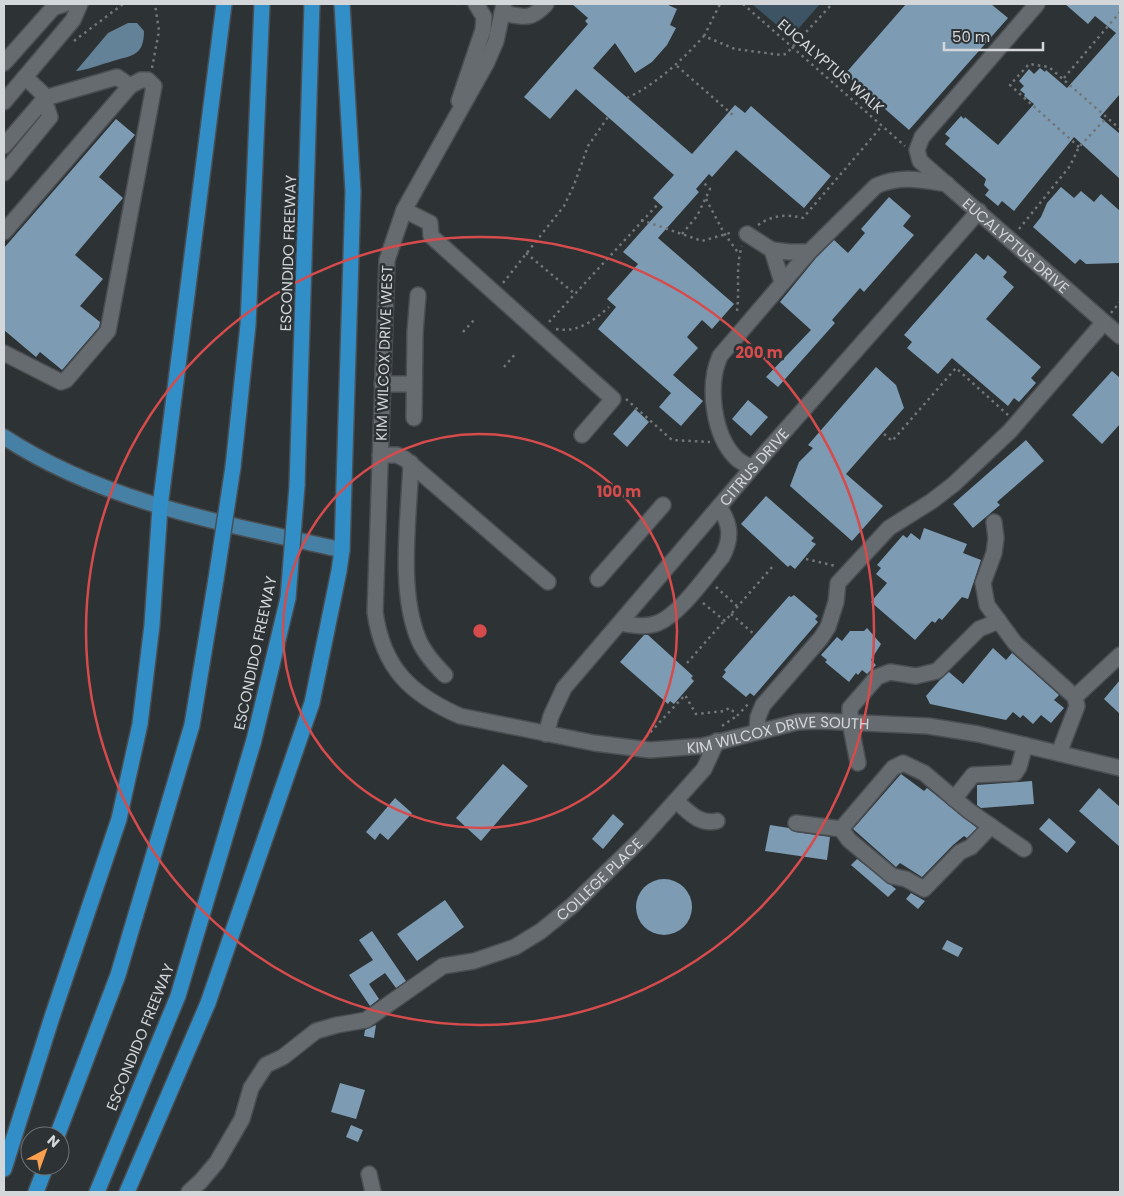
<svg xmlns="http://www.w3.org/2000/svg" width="1124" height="1196" font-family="Poppins,sans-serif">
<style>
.green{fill:#3d5465}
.water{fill:#638298}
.building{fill:#7d9cb3}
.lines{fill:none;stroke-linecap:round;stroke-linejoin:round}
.minor-casing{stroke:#4a4e52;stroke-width:18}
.major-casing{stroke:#4a4e52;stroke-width:18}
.highway-casing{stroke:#4a4e52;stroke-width:18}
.path{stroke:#717679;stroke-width:2.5;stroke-dasharray:2.5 4;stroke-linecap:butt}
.minor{stroke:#656b6f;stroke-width:15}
.major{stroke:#4680a4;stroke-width:15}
.highway{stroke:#318ec7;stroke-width:15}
.highway-bridge-casing{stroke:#4a4e52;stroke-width:18;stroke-linecap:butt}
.highway-bridge{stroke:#318ec7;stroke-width:15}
.ring{fill:none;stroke:#d64b4c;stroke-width:2.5}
.labels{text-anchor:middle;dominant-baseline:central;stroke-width:5;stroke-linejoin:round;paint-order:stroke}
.street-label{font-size:15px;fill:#d4d7da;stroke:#2d3235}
.centre{fill:#d64b4c;stroke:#2d3235;stroke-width:2.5}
.ring-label{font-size:15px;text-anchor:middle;font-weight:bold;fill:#d64b4c;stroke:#2d3235;stroke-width:5;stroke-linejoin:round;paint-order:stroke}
</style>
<rect width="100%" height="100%" fill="#2d3235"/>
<polygon class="green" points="752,4 820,4 791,37"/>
<path class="water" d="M128 23H137L144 31C144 58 130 55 110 62 98 65 88 70 76 71L108 33Z"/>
<g class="building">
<polygon points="572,4 666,4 677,9 670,25 676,28 667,45 652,62 635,73 615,43 593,68 692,154 735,105 745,113 751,106 831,176 804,208 736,150 712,177 709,174 696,189 699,192 658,238 734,304 712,329 702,320 687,337 698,348 673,375 703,401 681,426 659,407 671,393 598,329 616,307 607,299 638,264 623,252 663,207 653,198 674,175 576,89 550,119 524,97 588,24 585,21 588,18"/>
<polygon points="906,4 991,4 1008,18 909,130 845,74"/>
<polygon points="1065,4 1120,4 1120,94 1100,117 1120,134 1120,179 1074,137 1014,211 1002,201 998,206 985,195 989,190 984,185 986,179 945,144 950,138 945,134 961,116 964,119 965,117 998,145 1034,104 1024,96 1025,94 1020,90 1024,86 1019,81 1029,69 1034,74 1040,68 1045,72 1046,70 1067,88 1116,33 1095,16 1088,24"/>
<polygon points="116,119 135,135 99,177 123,198 75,255 103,279 80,306 100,322 99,327 62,370 40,352 36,357 4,330 4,248"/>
<polygon points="1061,187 1074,198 1081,191 1094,202 1101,194 1120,211 1120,263 1086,264 1080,259 1075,264 1033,227 1041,217 1047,203"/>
<polygon points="889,197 911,216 903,226 914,235 864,292 860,288 832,320 835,323 778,387 766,377 811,330 780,302 816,258 834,240 848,253 865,233 861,229"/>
<polygon points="976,253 984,260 988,255 1007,272 1003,277 1014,287 986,319 1041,367 1031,378 1036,383 1019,402 1014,398 1008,406 952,358 938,374 907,348 912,342 904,335"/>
<polygon points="876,367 896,385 904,408 846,474 883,506 852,541 790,486 799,462 813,448 808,445"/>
<polygon points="1112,371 1120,378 1120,424 1102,444 1072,415"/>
<polygon points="748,400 768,417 751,436 732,419"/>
<polygon points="635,409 649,422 627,447 613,434"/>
<polygon points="1026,440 1044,461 997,502 1000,505 973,528 953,504"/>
<polygon points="766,496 814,538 811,541 816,544 795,569 790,565 788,567 741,524"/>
<polygon points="924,528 967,544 963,553 981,560 968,599 962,597 942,620 939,618 935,623 932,621 915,640 871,602 887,583 876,574 881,568 877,565 903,535 907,538 911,533 920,540"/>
<polygon points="794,595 818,616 815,619 818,622 754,696 750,693 746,697 722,677 726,672 724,670 789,596 791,597"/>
<polygon points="867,628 881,644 871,660 876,665 867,674 862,670 858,675 856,673 849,682 825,662 827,660 821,655 837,637 842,641 850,631 864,631"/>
<polygon points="644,635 648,635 693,676 691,678 694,681 674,704 670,701 668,704 620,662"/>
<polygon points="993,648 1006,660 1012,653 1059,695 1054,700 1064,708 1051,723 1041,715 1033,724 1023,715 1020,718 1013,712 1006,720 930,704 926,696 940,680 949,672 963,684"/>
<polygon points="1120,680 1120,714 1104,699"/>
<polygon points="503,764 528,786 481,841 456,818"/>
<polygon points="901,774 924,791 927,788 977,828 967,838 964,836 953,845 922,877 900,863 896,867 853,829"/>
<polygon points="1032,781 1034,804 981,808 977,805 977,785"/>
<polygon points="1099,788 1120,807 1120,847 1079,811"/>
<polygon points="395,798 412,813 388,840 380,833 375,840 366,832"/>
<polygon points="613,814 624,824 603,849 592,839"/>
<polygon points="1049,818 1076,842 1067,853 1039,829"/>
<polygon points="770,825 789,828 795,832 830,837 827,860 765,851"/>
<polygon points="857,859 896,889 888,897 851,865"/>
<circle cx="664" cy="907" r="28"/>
<polygon points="911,893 925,901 918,909 906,899"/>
<polygon points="445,900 464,927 417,961 397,934"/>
<polygon points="372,931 406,981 396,988 385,973 369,984 379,999 370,1006 349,975 373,960 359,940"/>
<polygon points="947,940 963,948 958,957 942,949"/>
<polygon points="376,1025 374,1038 364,1036 365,1030"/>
<polygon points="340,1083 365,1090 356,1119 331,1112"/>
<polygon points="351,1125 363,1130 358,1142 346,1137"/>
</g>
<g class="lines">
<defs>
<g id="minor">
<path id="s1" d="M504 4 496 41 487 62 404 210 387 260 375 612C383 668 410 694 460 716L594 743 650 750 702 746 798 722 819 721 928 726 978 734 1120 768"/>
<path id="s2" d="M1037 4 922 137 917 150 920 161 1120 336"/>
<path d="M502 13C524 17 530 21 546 4"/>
<polyline points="4,63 53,8 65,4"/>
<polyline points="459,101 483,30 484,17 476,4"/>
<polyline points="4,102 73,20 80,4"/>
<polyline points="4,146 45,98 117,77 130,86"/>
<polyline points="4,173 50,117 42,93 25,77"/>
<polyline points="404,210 430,223 431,236 613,399 582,435"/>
<polyline points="4,232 130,86 141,80 148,80 154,86 108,331 66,380 61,382 4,353"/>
<polyline points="747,234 772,250"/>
<polyline points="782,282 772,250 789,252 809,252"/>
<polyline points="382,384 413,384"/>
<polyline points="414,418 415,332 418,295"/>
<polyline points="380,455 397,455 405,459 548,582"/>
<path d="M411 463C409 516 398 589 418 638 423 651 435 665 445 675"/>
<path d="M752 468C747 465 740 462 736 458 713 435 707 385 720 356L809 252 876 186C900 175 922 180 947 184"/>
<polyline points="994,522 996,538 994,553 983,583 987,605 1015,643 1075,697"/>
<polyline points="598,579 663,505"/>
<path d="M620 623C632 625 645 628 658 623 681 613 706 576 722 557 732 539 731 524 719 507"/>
<polyline points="757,731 758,717 763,705 821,638 828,627 836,602 838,583 889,528 932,501 954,484 1010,431 1104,322"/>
<path id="s3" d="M546 734 551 716 564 688 752 468 979 211"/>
<polyline points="1059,753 1077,706 1075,697 1120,655"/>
<polyline points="858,763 850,722 850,708 877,677 890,672 916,676 937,671 979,629 999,621"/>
<polyline points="954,799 973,775 1015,773 1019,767 1025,745"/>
<path d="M676 801C689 812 699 825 717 821"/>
<polyline points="796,823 841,829 893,768 903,763 924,773 969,811 1024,849"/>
<polyline points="841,829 849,840 892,876 906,879 924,889 960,852 971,847 991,826"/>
<polyline points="369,1174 373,1192"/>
<path id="s4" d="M189 1192 201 1181 217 1162 242 1119 251 1088 266 1065 283 1057 316 1031 337 1025 366 1020 443 966 474 961 515 947 541 931 573 905 644 836 704 769 717 741"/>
</g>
<path id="major" d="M4 437C105 503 227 524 342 550"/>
<g id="highway">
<polyline points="233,467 248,325 262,4"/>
<polyline points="297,486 312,4"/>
<polyline points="57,1136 118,975 192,725 216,579"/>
<polyline points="4,1169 52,1017 119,819 140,724 152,625 160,507 224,4"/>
<polyline points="36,1192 46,1166"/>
<polyline points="97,1192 178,996 254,740 288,598"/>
<polyline points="127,1192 208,1003 312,703 339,571 342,550 353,192 342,4"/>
</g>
</defs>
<use href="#minor" class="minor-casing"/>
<use href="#major" class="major-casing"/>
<use href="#highway" class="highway-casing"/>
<g class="path">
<polyline points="457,4 458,4"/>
<polyline points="743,4 905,146"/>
<polyline points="704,36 720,4"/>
<polyline points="74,41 123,4"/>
<polyline points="677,66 734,116"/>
<polyline points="152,68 159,31 155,4"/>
<polyline points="1064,78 1120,12"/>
<path d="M627 98C658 83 681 61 704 36L735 49 781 55 786 54 832 4"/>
<polyline points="1079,147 1010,85 1029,64 1049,67 1120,129"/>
<polyline points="706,199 724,233 739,254"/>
<polyline points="641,220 702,241 733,232"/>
<path d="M758 225C773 215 786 214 803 218L882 126"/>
<polyline points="1019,229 1070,166 1079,147 1107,117"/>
<polyline points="682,234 697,216 710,189 703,182"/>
<polyline points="526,253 575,294"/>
<polyline points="503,283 564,206 574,185 588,146 608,117"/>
<path d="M737 311C740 289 735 267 742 246"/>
<polyline points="1111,313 1120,302"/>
<polyline points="549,322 659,203"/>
<path d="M556 329C578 333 593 321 609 307"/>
<polyline points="463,332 474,320"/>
<polyline points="504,367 516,353"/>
<polyline points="626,399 672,440 710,442"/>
<polyline points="884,434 892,441 956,368 1008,415"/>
<polyline points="806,559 836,566"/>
<polyline points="716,587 737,606"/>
<polyline points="703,603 725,621 773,566"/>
<polyline points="731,614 755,635"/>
<polyline points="687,663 724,621"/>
<polyline points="722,726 738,715"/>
<polyline points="646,737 685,695 696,714 725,711 729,708 738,715 748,704"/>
</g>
<use href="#minor" class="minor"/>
<use href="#major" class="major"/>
<use href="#highway" class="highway"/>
<defs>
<g id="highway-bridge">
<polyline points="216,579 233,467"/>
<polyline points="288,598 297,486"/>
</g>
</defs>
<use href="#highway-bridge" class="highway-bridge-casing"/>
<use href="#highway-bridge" class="highway-bridge"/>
</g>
<g class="ring">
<circle cx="480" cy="631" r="197"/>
<circle cx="480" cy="631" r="394"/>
</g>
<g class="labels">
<g class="street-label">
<text transform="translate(831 66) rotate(41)">EUCALYPTUS WALK</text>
<text stroke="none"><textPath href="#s2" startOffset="329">EUCALYPTUS DRIVE</textPath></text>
<text transform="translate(288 253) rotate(-88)">ESCONDIDO FREEWAY</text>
<text transform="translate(384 353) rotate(-88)">KIM WILCOX DRIVE WEST</text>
<text stroke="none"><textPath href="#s3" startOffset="341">CITRUS DRIVE</textPath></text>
<text transform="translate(255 653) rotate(-78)">ESCONDIDO FREEWAY</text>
<text stroke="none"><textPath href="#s1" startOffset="1100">KIM WILCOX DRIVE SOUTH</textPath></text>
<text stroke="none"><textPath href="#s4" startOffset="540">COLLEGE PLACE</textPath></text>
<text transform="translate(140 1037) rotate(-68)">ESCONDIDO FREEWAY</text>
</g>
</g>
<circle cx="480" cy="631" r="8" class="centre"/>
<g class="ring-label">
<text x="759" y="358">200 m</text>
<text x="619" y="497">100 m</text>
</g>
<rect width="1124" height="1196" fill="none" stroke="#d4d7da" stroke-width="10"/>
<g transform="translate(45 1151) rotate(41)"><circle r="24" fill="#2d3235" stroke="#707477"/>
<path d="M0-4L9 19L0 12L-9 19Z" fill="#f99f4d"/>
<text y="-8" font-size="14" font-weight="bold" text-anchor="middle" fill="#d4d7da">N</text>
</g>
<path d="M944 42v8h99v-8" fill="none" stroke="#d4d7da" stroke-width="2.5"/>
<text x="952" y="42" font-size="15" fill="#d4d7da" stroke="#2d3235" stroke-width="4" paint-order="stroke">50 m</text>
</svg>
